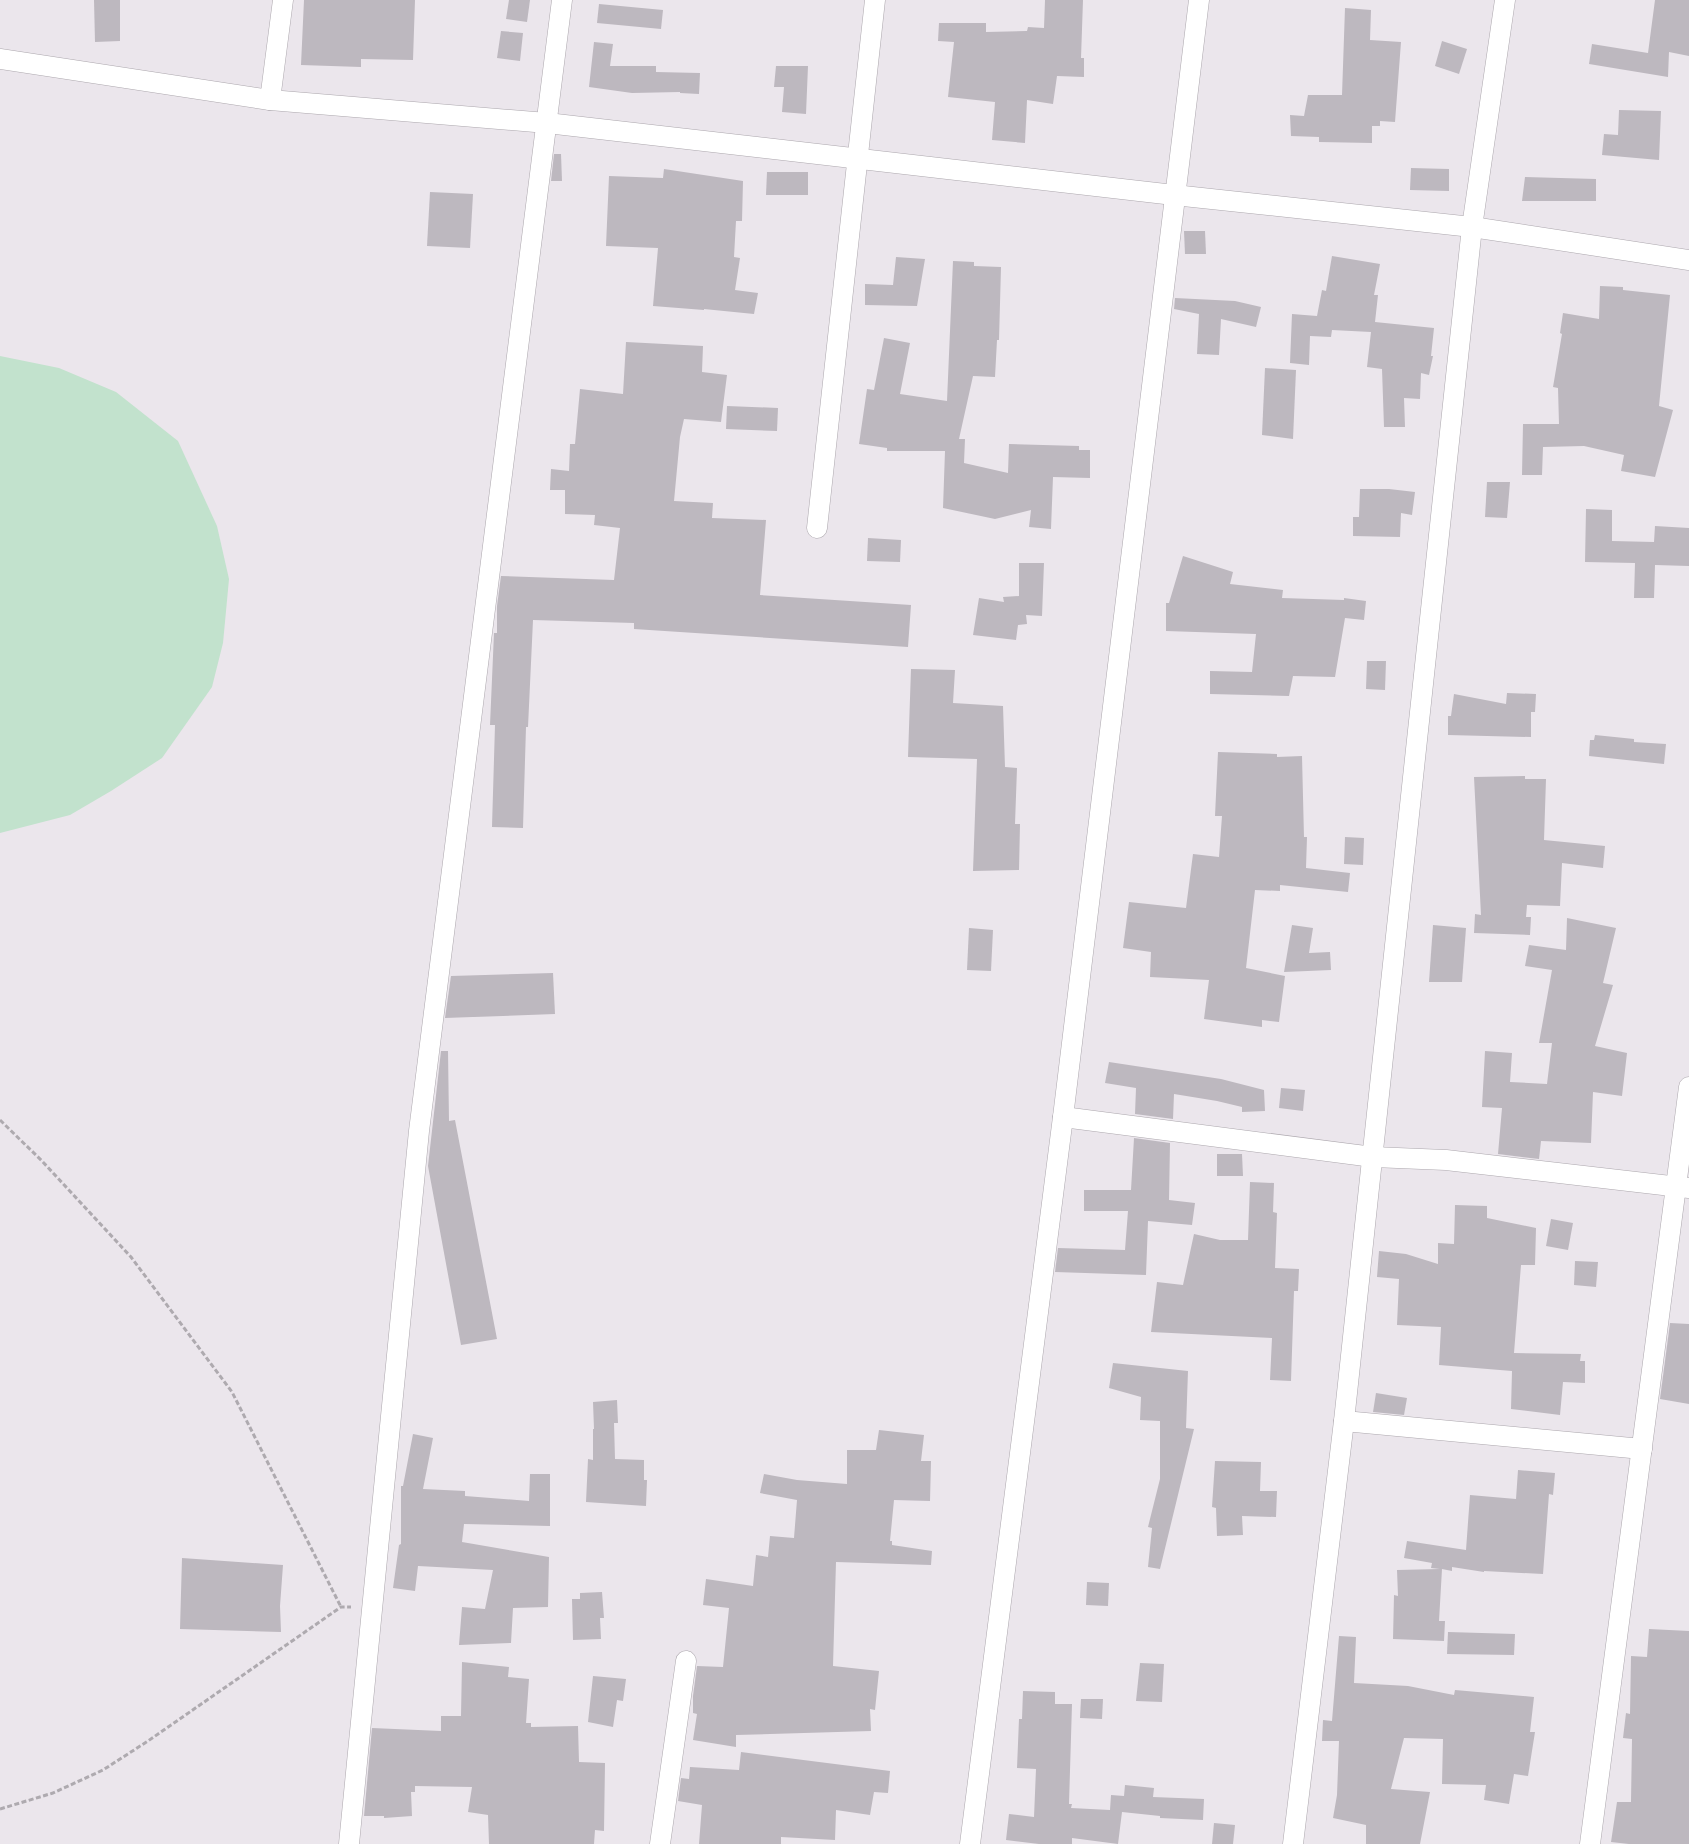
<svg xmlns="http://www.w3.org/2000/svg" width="1689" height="1844" font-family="Poppins,sans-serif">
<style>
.green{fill:#c2e2cd}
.building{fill:#bdb8bf}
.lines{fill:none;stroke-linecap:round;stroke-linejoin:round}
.minor-casing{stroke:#aca7ad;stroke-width:21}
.path{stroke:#aeaaaf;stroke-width:3;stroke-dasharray:5 2.5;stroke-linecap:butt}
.minor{stroke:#fff;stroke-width:20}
</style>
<rect width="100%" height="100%" fill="#ebe6ec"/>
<polygon class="green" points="0,356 59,368 116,392 178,441 217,526 229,579 223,643 212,687 162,758 111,791 70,815 0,833"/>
<g class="building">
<polygon points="94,0 120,0 120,41 95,42"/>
<polygon points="304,0 415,0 413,60 361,59 361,67 301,65"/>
<polygon points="509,0 530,0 527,22 506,19"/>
<polygon points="1045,0 1083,0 1081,58 1084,58 1084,77 1057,76 1053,104 1027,100 1025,143 992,140 995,102 948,97 954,42 938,41 939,23 986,23 986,32 1027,31 1028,27 1044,28"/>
<polygon points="1655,0 1689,0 1689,56 1669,52 1668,77 1589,64 1592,44 1648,53"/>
<polygon points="599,4 663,10 661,29 597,23"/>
<polygon points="1345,8 1371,10 1370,40 1401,42 1395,122 1380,121 1380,126 1372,126 1372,143 1319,142 1319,137 1291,136 1290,115 1304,116 1308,95 1342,95"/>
<polygon points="501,31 523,33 520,61 497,58"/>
<polygon points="1442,41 1467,49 1459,74 1435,66"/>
<polygon points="594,42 613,44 610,66 656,66 656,72 700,73 699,94 680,93 680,92 632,93 589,87"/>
<polygon points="776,66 808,66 806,114 782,112 784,87 774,87"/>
<polygon points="1619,110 1661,111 1659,160 1602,155 1604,134 1618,135"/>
<polygon points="554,154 561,154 562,181 551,181"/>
<polygon points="1411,168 1449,169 1449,191 1410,190"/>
<polygon points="664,169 743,181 742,221 736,221 734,257 740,258 735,290 758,293 754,314 704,309 704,310 653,306 658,248 606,246 609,176 663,178"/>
<polygon points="767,172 808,172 808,195 766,195"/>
<polygon points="1525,177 1596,179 1596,201 1522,201"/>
<polygon points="430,192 473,194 470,248 427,246"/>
<polygon points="1184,231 1205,231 1206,254 1185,254"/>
<polygon points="1332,256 1380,264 1374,295 1378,295 1375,322 1434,328 1431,356 1433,356 1429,375 1421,373 1420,399 1404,398 1405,427 1384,427 1382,369 1367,367 1371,332 1332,330 1331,337 1310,336 1309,365 1290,363 1292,314 1317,316 1322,290 1326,291"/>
<polygon points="896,257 925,259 917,306 865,305 865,284 893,285"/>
<polygon points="953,261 974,262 974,266 1001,267 999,340 997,340 995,377 973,376 959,439 965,439 964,463 1008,473 1009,444 1079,446 1079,450 1090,450 1090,478 1053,477 1051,529 1029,527 1031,510 995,519 943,508 945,451 887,451 887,448 859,444 867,389 874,390 884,338 910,343 900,394 947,401"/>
<polygon points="1600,286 1623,287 1623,290 1670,295 1659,406 1673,410 1655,477 1621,471 1624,455 1584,446 1543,447 1542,475 1522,475 1523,424 1559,424 1558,388 1553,387 1562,334 1560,333 1563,313 1599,319"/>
<polygon points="1175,298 1235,301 1261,307 1256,327 1221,319 1219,355 1197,354 1199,314 1174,309"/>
<polygon points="626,342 703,346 702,372 727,375 721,422 684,419 680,437 674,501 713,503 712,518 766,520 760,595 911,605 908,647 634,629 634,623 533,620 528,727 526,727 523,828 492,827 495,725 490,725 494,633 497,633 497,606 501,576 614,580 620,528 594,525 595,515 565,514 565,490 550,490 551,469 569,471 570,444 575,444 580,389 623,394"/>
<polygon points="1265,368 1296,370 1293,439 1262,435"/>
<polygon points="727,406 778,408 777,431 726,429"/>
<polygon points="1487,482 1510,482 1507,518 1485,517"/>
<polygon points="1360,489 1389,489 1415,492 1412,515 1401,513 1400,537 1353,536 1353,517 1359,517"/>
<polygon points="1586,509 1612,510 1612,541 1654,542 1655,526 1689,528 1689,566 1655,565 1654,598 1634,598 1635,563 1585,562"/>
<polygon points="868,538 901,540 900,562 867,561"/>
<polygon points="1183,556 1233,572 1230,584 1283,590 1282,598 1344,600 1344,598 1366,601 1364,620 1345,618 1335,677 1293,676 1289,696 1210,694 1210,671 1252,672 1256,634 1166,631 1166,603 1169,603"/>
<polygon points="1019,563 1044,563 1042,616 1026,615 1027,624 1018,625 1016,640 973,635 979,598 1004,602 1003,597 1019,596"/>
<polygon points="1367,661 1386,661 1385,690 1366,689"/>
<polygon points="911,669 955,670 953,703 1003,706 1005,767 1017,768 1015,824 1020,824 1019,870 973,871 977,759 908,757"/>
<polygon points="1507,693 1536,694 1535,712 1531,712 1531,737 1448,735 1448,716 1451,716 1454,694 1506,704"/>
<polygon points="1595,735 1634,739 1634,742 1666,744 1664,764 1589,756 1590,740 1594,740"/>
<polygon points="1218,752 1277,754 1277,757 1302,756 1304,837 1307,837 1306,868 1350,873 1348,892 1280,885 1280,891 1255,890 1246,968 1285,976 1279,1022 1262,1020 1262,1027 1204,1019 1209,980 1150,977 1151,952 1123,948 1129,902 1186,908 1193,854 1219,857 1222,816 1215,816"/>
<polygon points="1525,776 1525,779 1546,779 1544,840 1605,846 1603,868 1562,863 1560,906 1527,905 1526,917 1531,917 1530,935 1474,933 1475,914 1481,915 1474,777"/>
<polygon points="1345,837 1364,838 1363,865 1344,864"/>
<polygon points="1567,918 1616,928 1603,983 1613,985 1595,1046 1627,1053 1622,1096 1593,1092 1591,1143 1541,1141 1539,1159 1498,1154 1502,1108 1482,1107 1485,1051 1512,1053 1510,1082 1547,1084 1552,1043 1539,1043 1552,970 1525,966 1529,945 1566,950"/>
<polygon points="1292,925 1313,928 1309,953 1330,952 1331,970 1284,972"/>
<polygon points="1433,925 1466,928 1462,982 1429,982"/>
<polygon points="969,928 993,930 991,971 967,970"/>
<polygon points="553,973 555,1014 445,1018 451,976"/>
<polygon points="441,1051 448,1051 449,1121 455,1120 497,1339 461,1345 428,1166"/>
<polygon points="1109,1062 1221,1079 1264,1090 1265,1111 1242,1112 1242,1107 1217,1101 1174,1094 1173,1119 1135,1114 1136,1088 1105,1083"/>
<polygon points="1281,1088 1305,1090 1303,1111 1279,1108"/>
<polygon points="1134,1138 1170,1143 1169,1200 1195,1203 1192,1225 1148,1221 1146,1275 1055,1272 1058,1248 1125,1250 1128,1211 1084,1211 1084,1190 1131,1190"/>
<polygon points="1217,1154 1242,1154 1243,1176 1217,1176"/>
<polygon points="1250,1182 1274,1183 1273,1212 1277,1213 1275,1268 1299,1269 1298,1291 1294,1291 1291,1381 1270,1380 1272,1338 1151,1332 1157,1282 1183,1285 1194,1234 1220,1240 1248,1240"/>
<polygon points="1455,1205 1487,1206 1487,1218 1536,1228 1535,1265 1521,1265 1514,1353 1581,1354 1580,1361 1585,1361 1585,1383 1563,1382 1560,1415 1511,1409 1512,1371 1439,1365 1441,1327 1397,1325 1399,1279 1377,1277 1379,1251 1406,1254 1438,1264 1438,1243 1454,1244"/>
<polygon points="1551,1219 1573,1223 1568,1250 1546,1246"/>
<polygon points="1575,1261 1598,1262 1596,1287 1574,1285"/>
<polygon points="1670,1323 1689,1324 1689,1404 1660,1399"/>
<polygon points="1113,1363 1188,1371 1186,1428 1194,1429 1160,1569 1148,1567 1152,1528 1148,1527 1160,1479 1160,1421 1140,1420 1141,1397 1109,1388"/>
<polygon points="1376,1393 1407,1398 1404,1415 1373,1412"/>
<polygon points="617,1400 618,1423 614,1423 615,1459 644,1460 644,1480 647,1480 646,1506 586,1502 588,1459 593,1460 593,1429 594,1429 593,1402"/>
<polygon points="879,1430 924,1435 921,1461 931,1461 930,1501 894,1500 890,1541 892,1541 892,1545 932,1551 931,1565 836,1562 833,1666 879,1671 875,1710 870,1709 871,1731 736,1735 736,1747 693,1740 697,1714 693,1713 693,1696 697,1666 723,1667 729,1608 703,1605 706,1579 753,1586 756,1555 768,1557 770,1536 794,1538 797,1500 760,1493 764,1474 797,1480 847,1484 847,1450 876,1450"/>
<polygon points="413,1434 433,1438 423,1489 465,1491 465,1496 529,1501 530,1474 550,1474 550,1526 464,1524 462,1542 549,1557 548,1607 513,1608 511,1643 459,1645 462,1607 485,1609 493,1570 418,1566 415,1591 393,1588 399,1545 401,1544 401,1486 403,1486"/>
<polygon points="1215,1461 1261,1462 1260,1491 1277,1491 1276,1517 1242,1516 1243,1535 1217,1536 1216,1508 1212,1507"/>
<polygon points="1518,1470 1555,1473 1553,1495 1549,1494 1543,1574 1484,1571 1484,1572 1452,1567 1452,1571 1442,1569 1439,1621 1445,1621 1444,1641 1393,1639 1394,1595 1398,1596 1397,1570 1440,1569 1431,1568 1432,1563 1404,1558 1407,1541 1466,1550 1470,1495 1516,1499"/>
<polygon points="182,1558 283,1565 280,1606 281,1632 180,1629"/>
<polygon points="1087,1582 1109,1583 1108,1606 1086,1605"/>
<polygon points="602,1592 604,1618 600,1618 601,1639 573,1640 572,1599 580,1599 580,1593"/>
<polygon points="1649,1629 1689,1631 1689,1844 1629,1844 1611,1842 1617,1802 1631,1802 1632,1739 1623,1738 1626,1713 1630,1714 1631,1656 1647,1657"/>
<polygon points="1448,1632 1515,1634 1514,1655 1447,1654"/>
<polygon points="1339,1636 1356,1637 1354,1683 1408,1686 1454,1695 1455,1690 1534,1697 1530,1732 1535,1732 1528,1776 1514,1774 1509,1804 1484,1800 1486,1785 1442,1784 1443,1739 1404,1738 1391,1789 1430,1792 1420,1844 1366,1844 1366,1825 1333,1818 1337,1795 1339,1741 1322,1741 1323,1720 1332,1721"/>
<polygon points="462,1662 509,1667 508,1677 529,1679 526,1723 531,1723 531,1727 578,1726 579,1762 605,1763 604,1831 595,1830 594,1844 489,1844 488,1815 468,1812 472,1787 415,1786 415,1792 411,1792 412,1816 384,1818 384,1816 364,1816 372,1728 441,1731 441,1716 461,1716"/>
<polygon points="1140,1663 1164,1664 1162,1702 1136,1701"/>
<polygon points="593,1676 626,1679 623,1701 617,1700 613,1727 588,1722"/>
<polygon points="1023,1691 1055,1692 1055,1704 1072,1704 1069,1804 1072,1804 1071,1808 1110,1810 1111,1795 1124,1796 1125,1785 1154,1788 1153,1797 1204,1799 1203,1820 1160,1818 1160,1816 1122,1812 1118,1844 1072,1838 1072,1844 1039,1844 1006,1840 1009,1814 1034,1817 1036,1769 1017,1768 1019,1719 1022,1719"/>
<polygon points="1081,1699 1103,1699 1102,1719 1080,1718"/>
<polygon points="741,1752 890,1771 888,1793 874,1792 870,1815 836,1810 835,1840 781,1837 781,1844 699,1844 702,1805 678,1801 681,1778 689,1779 690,1767 739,1770"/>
<polygon points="1214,1823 1235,1825 1233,1844 1212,1844"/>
</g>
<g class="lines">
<defs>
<g id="minor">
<polyline points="0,59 270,100 547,123 1174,195 1472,227 1689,260"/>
<polyline points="270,100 283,0"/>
<polyline points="817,528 875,0"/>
<polyline points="1063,1117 1373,1157 1446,1160 1689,1188"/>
<polyline points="1344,1421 1642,1449"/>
<polyline points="349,1844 419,1131 562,0"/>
<polyline points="660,1844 686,1661"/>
<polyline points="970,1844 1063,1117 1199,0"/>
<polyline points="1293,1844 1344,1421 1472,227 1505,0"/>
<polyline points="1590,1844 1689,1087"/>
</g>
</defs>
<use href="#minor" class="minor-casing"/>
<g class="path">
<polyline points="0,1120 42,1161 131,1257 232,1392 341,1607"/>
<polyline points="0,1809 53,1793 103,1770 148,1741 341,1607 351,1607"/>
</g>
<use href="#minor" class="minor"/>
</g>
</svg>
